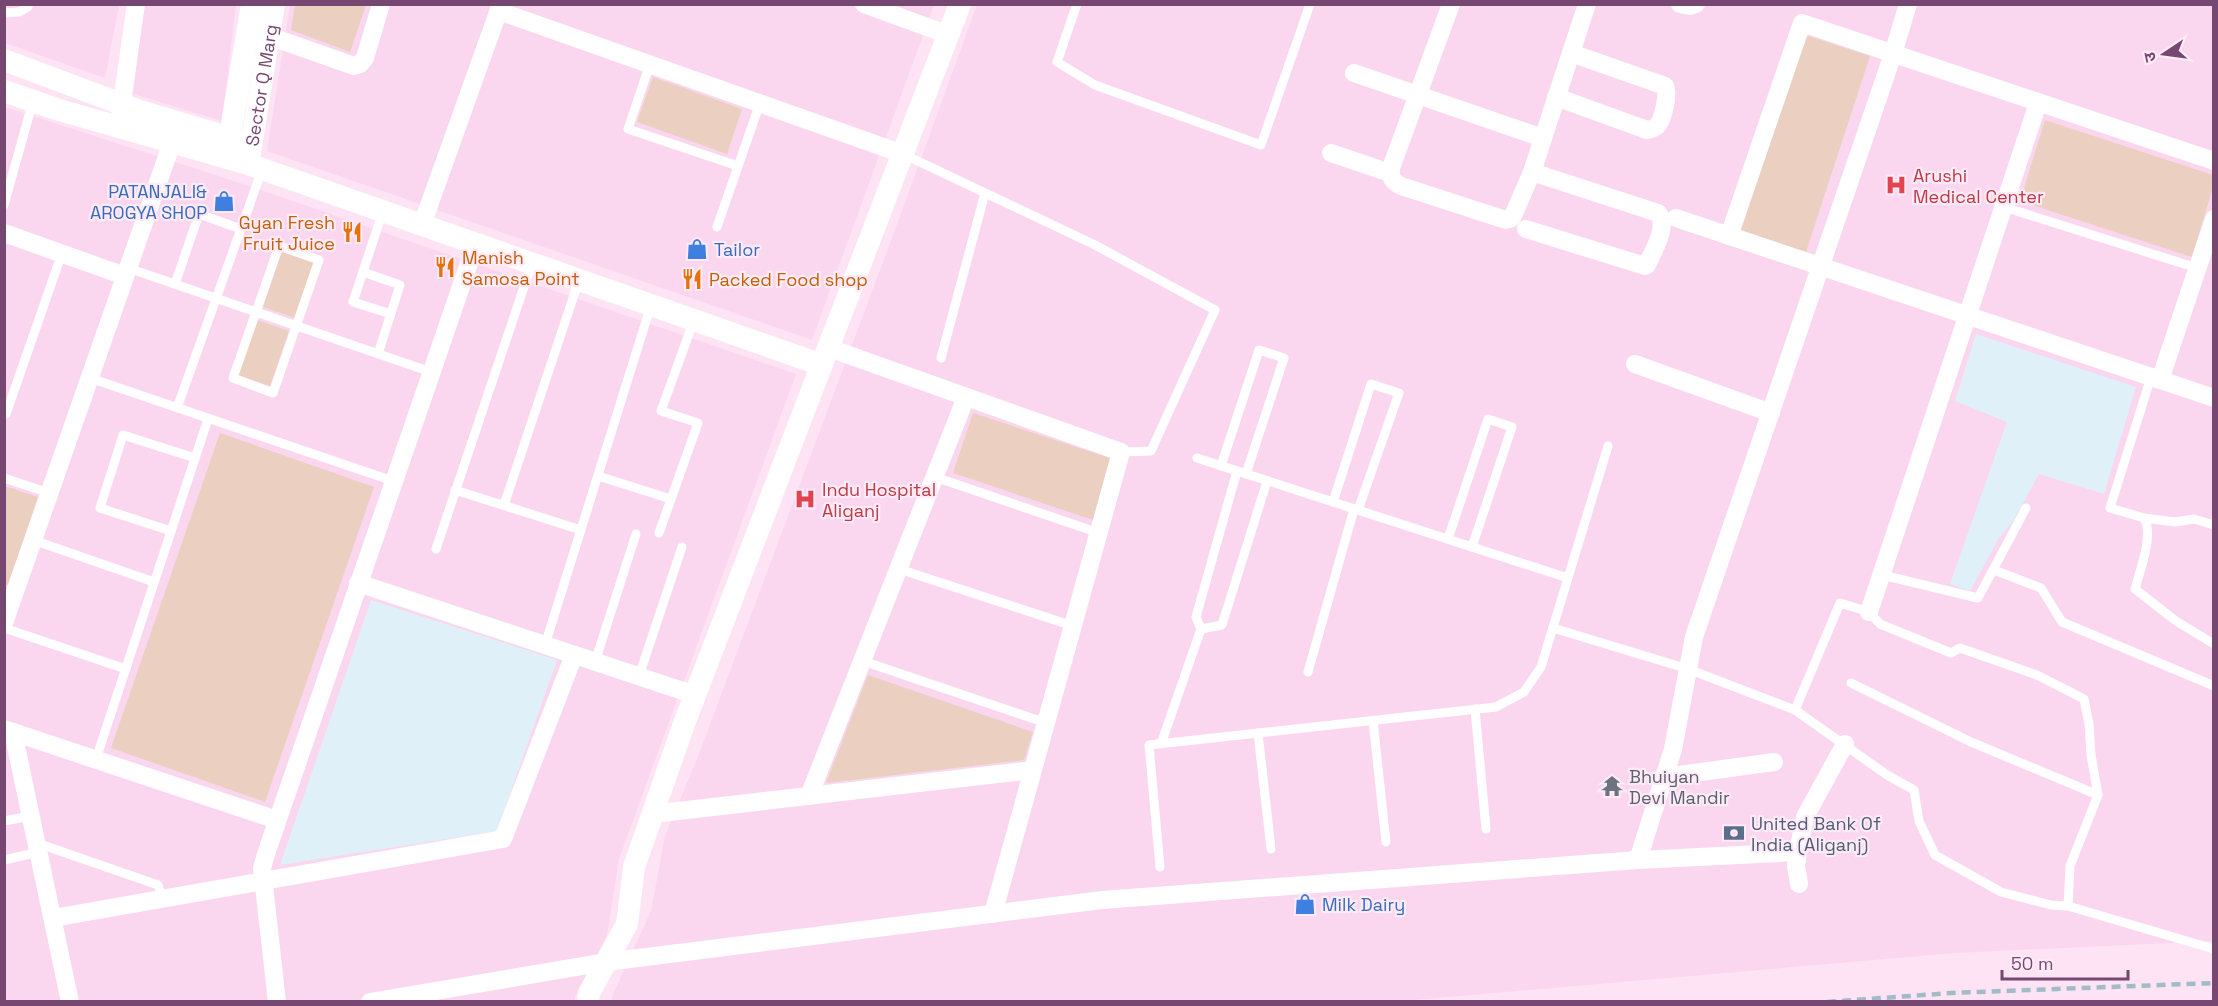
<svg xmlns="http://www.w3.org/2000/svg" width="2218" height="1006" font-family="'Space Grotesk','Noto Sans Devanagari',sans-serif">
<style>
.residential{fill:#fad7ef}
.education{fill:#e0f0f9}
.green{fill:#ebcfc1}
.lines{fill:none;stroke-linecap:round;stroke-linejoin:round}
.service{stroke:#fff;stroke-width:9}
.minor{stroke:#fff;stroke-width:18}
.tertiary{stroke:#fff;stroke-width:22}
.rail{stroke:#a1bcc6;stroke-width:4.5;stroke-dasharray:9 6;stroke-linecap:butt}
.labels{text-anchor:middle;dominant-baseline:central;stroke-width:4.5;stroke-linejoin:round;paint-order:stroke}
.street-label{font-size:18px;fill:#764871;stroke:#ffeaf8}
.health-label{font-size:18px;fill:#be3a42;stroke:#ffeaf8;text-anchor:start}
.shop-label{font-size:18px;fill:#366cbe;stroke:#ffeaf8;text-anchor:start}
.food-label{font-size:18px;fill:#c56008;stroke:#ffeaf8;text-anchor:start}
.worship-label{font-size:18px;fill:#5b616d;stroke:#ffeaf8;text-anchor:start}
.service-label{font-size:18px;fill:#4e5e75;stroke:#ffeaf8;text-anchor:start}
</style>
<rect width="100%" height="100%" fill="#fde3f4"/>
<g class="residential">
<polygon points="2208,4 2213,6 2213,941 1955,953 1390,1002 611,1002 613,994 651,911 665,836 699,754 899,219 977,5"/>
<polygon points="5,5 119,5 105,78 5,43"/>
<polygon points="144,5 236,5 222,121 133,94"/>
<polygon points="290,5 934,5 812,340 267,151"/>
<polygon points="5,107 237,182 796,374 619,859 607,935 575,997 575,1001 5,1002"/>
</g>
<g class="education">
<polygon points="1976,334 2136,387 2104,494 2039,474 2014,520 1999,538 1970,591 1950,584 2007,422 1955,401"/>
<polygon points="371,600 557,660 497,831 280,865"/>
</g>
<g class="green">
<polygon points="295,5 366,5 350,52 291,30"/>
<polygon points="1805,35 1870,56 1806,252 1741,230"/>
<polygon points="653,77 742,109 727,154 637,122"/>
<polygon points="2045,120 2213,175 2213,187 2192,257 2020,201"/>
<polygon points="282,251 314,262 295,318 263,307"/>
<polygon points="257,320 289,331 270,386 238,375"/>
<polygon points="973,413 1113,459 1093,520 953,473"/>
<polygon points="220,433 374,487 265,802 111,748"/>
<polygon points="5,486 38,497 9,585 5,584"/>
<polygon points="868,675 1033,732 1024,760 826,783"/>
</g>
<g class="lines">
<g class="service">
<polyline points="1077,4 1057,62 1095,85 1261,145 1310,4"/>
<polyline points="4,13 19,12 28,7 28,4"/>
<polyline points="650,64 628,129 738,166"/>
<polyline points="903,154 1095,245 1215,310 1151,451 1121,452"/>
<polyline points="4,205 33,101"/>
<polyline points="2004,207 2197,268"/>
<polyline points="383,211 353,302 391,314"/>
<polyline points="717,227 760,103"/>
<polygon points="279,246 319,260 273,393 233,378"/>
<polyline points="128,268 431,372"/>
<polyline points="363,272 400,285 378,354"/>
<polyline points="175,284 199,214 241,229"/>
<polyline points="941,358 985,193"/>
<polyline points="2151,377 2110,508 2144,518 2175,522 2194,519 2214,525"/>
<polyline points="90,378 393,481"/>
<polyline points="177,408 262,170"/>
<polyline points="6,414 62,253"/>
<polyline points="1197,458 1568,578"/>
<polyline points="1221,466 1259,350 1284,358 1246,474"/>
<polyline points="598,476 671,499"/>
<polyline points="935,477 1099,533"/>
<polyline points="4,478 49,493"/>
<polyline points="455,490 581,530"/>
<polyline points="1333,502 1371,384 1399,393 1358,510"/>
<polyline points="504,505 579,280"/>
<path d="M2144 518C2154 535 2140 570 2135 589L2176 621 2214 644"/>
<polyline points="171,531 100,508 123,435 195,458"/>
<polyline points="659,533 698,423 661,411 694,320"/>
<polyline points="1448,539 1488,419 1512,427 1472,547"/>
<polyline points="33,540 154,582"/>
<polyline points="436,549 532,263"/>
<polyline points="899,569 1073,626"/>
<polyline points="1994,570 2041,588 2062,622 2214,686"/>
<polyline points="1882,575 1978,598 2026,508"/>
<polyline points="4,628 126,669"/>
<polyline points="1553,628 1688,669 1795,710 1887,775 1914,790 1919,821 1935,855 2001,892 2051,905 2068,906 2214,949"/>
<polyline points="1201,629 1222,625 1267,481"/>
<polyline points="545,645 651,305"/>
<polyline points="863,661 1046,723"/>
<polyline points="595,662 636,534"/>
<polyline points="1308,672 1354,509"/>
<polyline points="639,676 682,547"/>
<polyline points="1851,683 1971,742 2098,795"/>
<polyline points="1475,709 1486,829"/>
<polyline points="1795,710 1840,603 1869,612 1880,624 1951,653 1960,648 2037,675 2084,699 2089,724 2091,755 2098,795 2070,866 2068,906"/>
<polyline points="1373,721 1386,842"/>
<polyline points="1258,733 1271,849"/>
<polyline points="1161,744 1201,629 1196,617 1237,471"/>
<polyline points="96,759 208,419"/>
<polyline points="4,821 31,816"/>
<polyline points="37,843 158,885 162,898"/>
<polyline points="4,860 39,852"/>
<polyline points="1160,867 1149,745 1496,707 1524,692 1541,667 1608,446"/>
</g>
<g class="minor">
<polyline points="864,4 949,35"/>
<path d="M1451 4 1391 168C1390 178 1393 182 1401 186L1506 220 1512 218 1532 172 1587 4"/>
<polyline points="1680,4 1690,6 1696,4"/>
<polyline points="499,11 903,154"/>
<polyline points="269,36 354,66 360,64 365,58 381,4"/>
<polyline points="1354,73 1543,138"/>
<path d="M1556 97 1647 130C1651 129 1654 129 1657 126 1663 121 1669 93 1665 86L1571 53"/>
<polyline points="120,116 136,4"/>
<polyline points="1331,153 1390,173"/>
<polyline points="1676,218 2214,398"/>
<polyline points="422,225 501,4"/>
<path d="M1526 229 1645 266 1647 265C1653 251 1669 226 1658 213L1532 172"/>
<polyline points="4,233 125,276"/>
<polyline points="1729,236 1802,23 2214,161"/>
<polyline points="829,348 1121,452 993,914"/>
<polyline points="1635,364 1771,413"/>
<polyline points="2160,380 2214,219"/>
<polyline points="358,583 695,695"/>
<polyline points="1869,612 2038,103"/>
<polyline points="4,623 176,131"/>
<polyline points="4,729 277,820"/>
<polyline points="13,732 70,1002"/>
<polyline points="1664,777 1774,762"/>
<polyline points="809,796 966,397"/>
<polyline points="652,814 1033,770"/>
<polyline points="1798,852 1796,866 1799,884"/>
<polyline points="1638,860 1673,749 1694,637 1893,54 1908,4"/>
<polyline points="53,918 503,839 574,655"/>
<polyline points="277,1002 262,868 267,851 476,243"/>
<polyline points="370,1002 606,962 1102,900 1638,860 1798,852 1805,817 1845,744"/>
</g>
<g class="tertiary">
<polyline points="4,60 140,111 251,144"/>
<polyline points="4,91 56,109 248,164 822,365"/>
<polyline points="227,153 252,4"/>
<path id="s1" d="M249 159 274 4"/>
<polyline points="588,1002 589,993 627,924 634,867 684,724 960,4"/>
</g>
<polyline class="rail" points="1827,1002 1951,993 2214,983"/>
</g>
<defs>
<symbol id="hospital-bare" viewBox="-9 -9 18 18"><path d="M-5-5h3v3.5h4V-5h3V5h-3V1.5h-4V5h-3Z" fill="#e0444e" stroke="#ffeaf8" stroke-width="2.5" paint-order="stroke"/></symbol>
<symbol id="shop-bare" viewBox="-9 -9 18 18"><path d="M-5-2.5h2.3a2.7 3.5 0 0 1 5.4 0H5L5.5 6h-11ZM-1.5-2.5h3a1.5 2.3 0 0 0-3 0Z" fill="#3f7fe0" stroke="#ffeaf8" stroke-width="2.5" paint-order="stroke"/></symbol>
<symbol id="restaurant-bare" viewBox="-9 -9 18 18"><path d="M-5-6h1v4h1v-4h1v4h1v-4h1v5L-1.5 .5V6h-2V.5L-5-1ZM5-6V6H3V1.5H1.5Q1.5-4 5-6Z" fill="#e8710a" stroke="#ffeaf8" stroke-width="2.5" paint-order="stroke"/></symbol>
<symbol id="temple-bare" viewBox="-9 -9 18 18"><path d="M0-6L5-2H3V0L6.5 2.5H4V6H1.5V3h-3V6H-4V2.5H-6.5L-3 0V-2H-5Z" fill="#6b7280" stroke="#ffeaf8" stroke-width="2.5" paint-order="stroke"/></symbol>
<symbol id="bank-bare" viewBox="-9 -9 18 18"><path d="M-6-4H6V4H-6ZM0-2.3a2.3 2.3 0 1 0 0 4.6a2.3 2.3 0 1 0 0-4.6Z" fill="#5c6f8a" stroke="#ffeaf8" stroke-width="2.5" paint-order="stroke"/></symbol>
</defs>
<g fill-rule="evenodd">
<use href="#hospital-bare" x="1881" y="170" width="30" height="30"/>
<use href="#shop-bare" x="209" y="186" width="30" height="30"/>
<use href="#restaurant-bare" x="337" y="217" width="30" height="30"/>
<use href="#shop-bare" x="682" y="234" width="30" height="30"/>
<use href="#restaurant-bare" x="430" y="252" width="30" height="30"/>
<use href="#restaurant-bare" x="677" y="264" width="30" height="30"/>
<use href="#hospital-bare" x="790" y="484" width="30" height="30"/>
<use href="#temple-bare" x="1597" y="771" width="30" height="30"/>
<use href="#bank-bare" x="1719" y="818" width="30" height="30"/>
<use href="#shop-bare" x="1290" y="889" width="30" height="30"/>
</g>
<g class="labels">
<g class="street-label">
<text stroke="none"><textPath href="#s1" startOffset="75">Sector Q Marg</textPath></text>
</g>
<g class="health-label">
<text x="1913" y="175">Arushi<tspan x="1913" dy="21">Medical Center</tspan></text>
<text x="822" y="489">Indu Hospital<tspan x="822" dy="21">Aliganj</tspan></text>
</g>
<g class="shop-label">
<text x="207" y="191" text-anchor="end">PATANJALI&amp;<tspan x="207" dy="21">AROGYA SHOP</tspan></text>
<text x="714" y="249">Tailor</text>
<text x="1322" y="904">Milk Dairy</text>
</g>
<g class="food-label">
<text x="335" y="222" text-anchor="end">Gyan Fresh<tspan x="335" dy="21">Fruit Juice</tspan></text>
<text x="462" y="257">Manish<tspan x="462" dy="21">Samosa Point</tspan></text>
<text x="709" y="279">Packed Food shop</text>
</g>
<g class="worship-label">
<text x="1629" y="776">Bhuiyan<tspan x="1629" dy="21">Devi Mandir</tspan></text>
</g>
<g class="service-label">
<text x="1751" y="823">United Bank Of<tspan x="1751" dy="21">India (Aliganj)</tspan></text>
</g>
</g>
<rect width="2218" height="1006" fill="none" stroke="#764871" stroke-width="12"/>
<g transform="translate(2164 54) rotate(257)" stroke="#ffeaf8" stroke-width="4.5" paint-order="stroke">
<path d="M0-4.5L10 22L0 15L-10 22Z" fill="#764871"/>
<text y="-9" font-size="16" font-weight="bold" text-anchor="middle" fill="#764871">उ</text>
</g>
<path d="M2002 970v9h126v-9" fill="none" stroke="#764871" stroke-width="3"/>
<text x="2011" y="970" font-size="18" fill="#764871" stroke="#ffeaf8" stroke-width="4.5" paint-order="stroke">50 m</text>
</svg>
